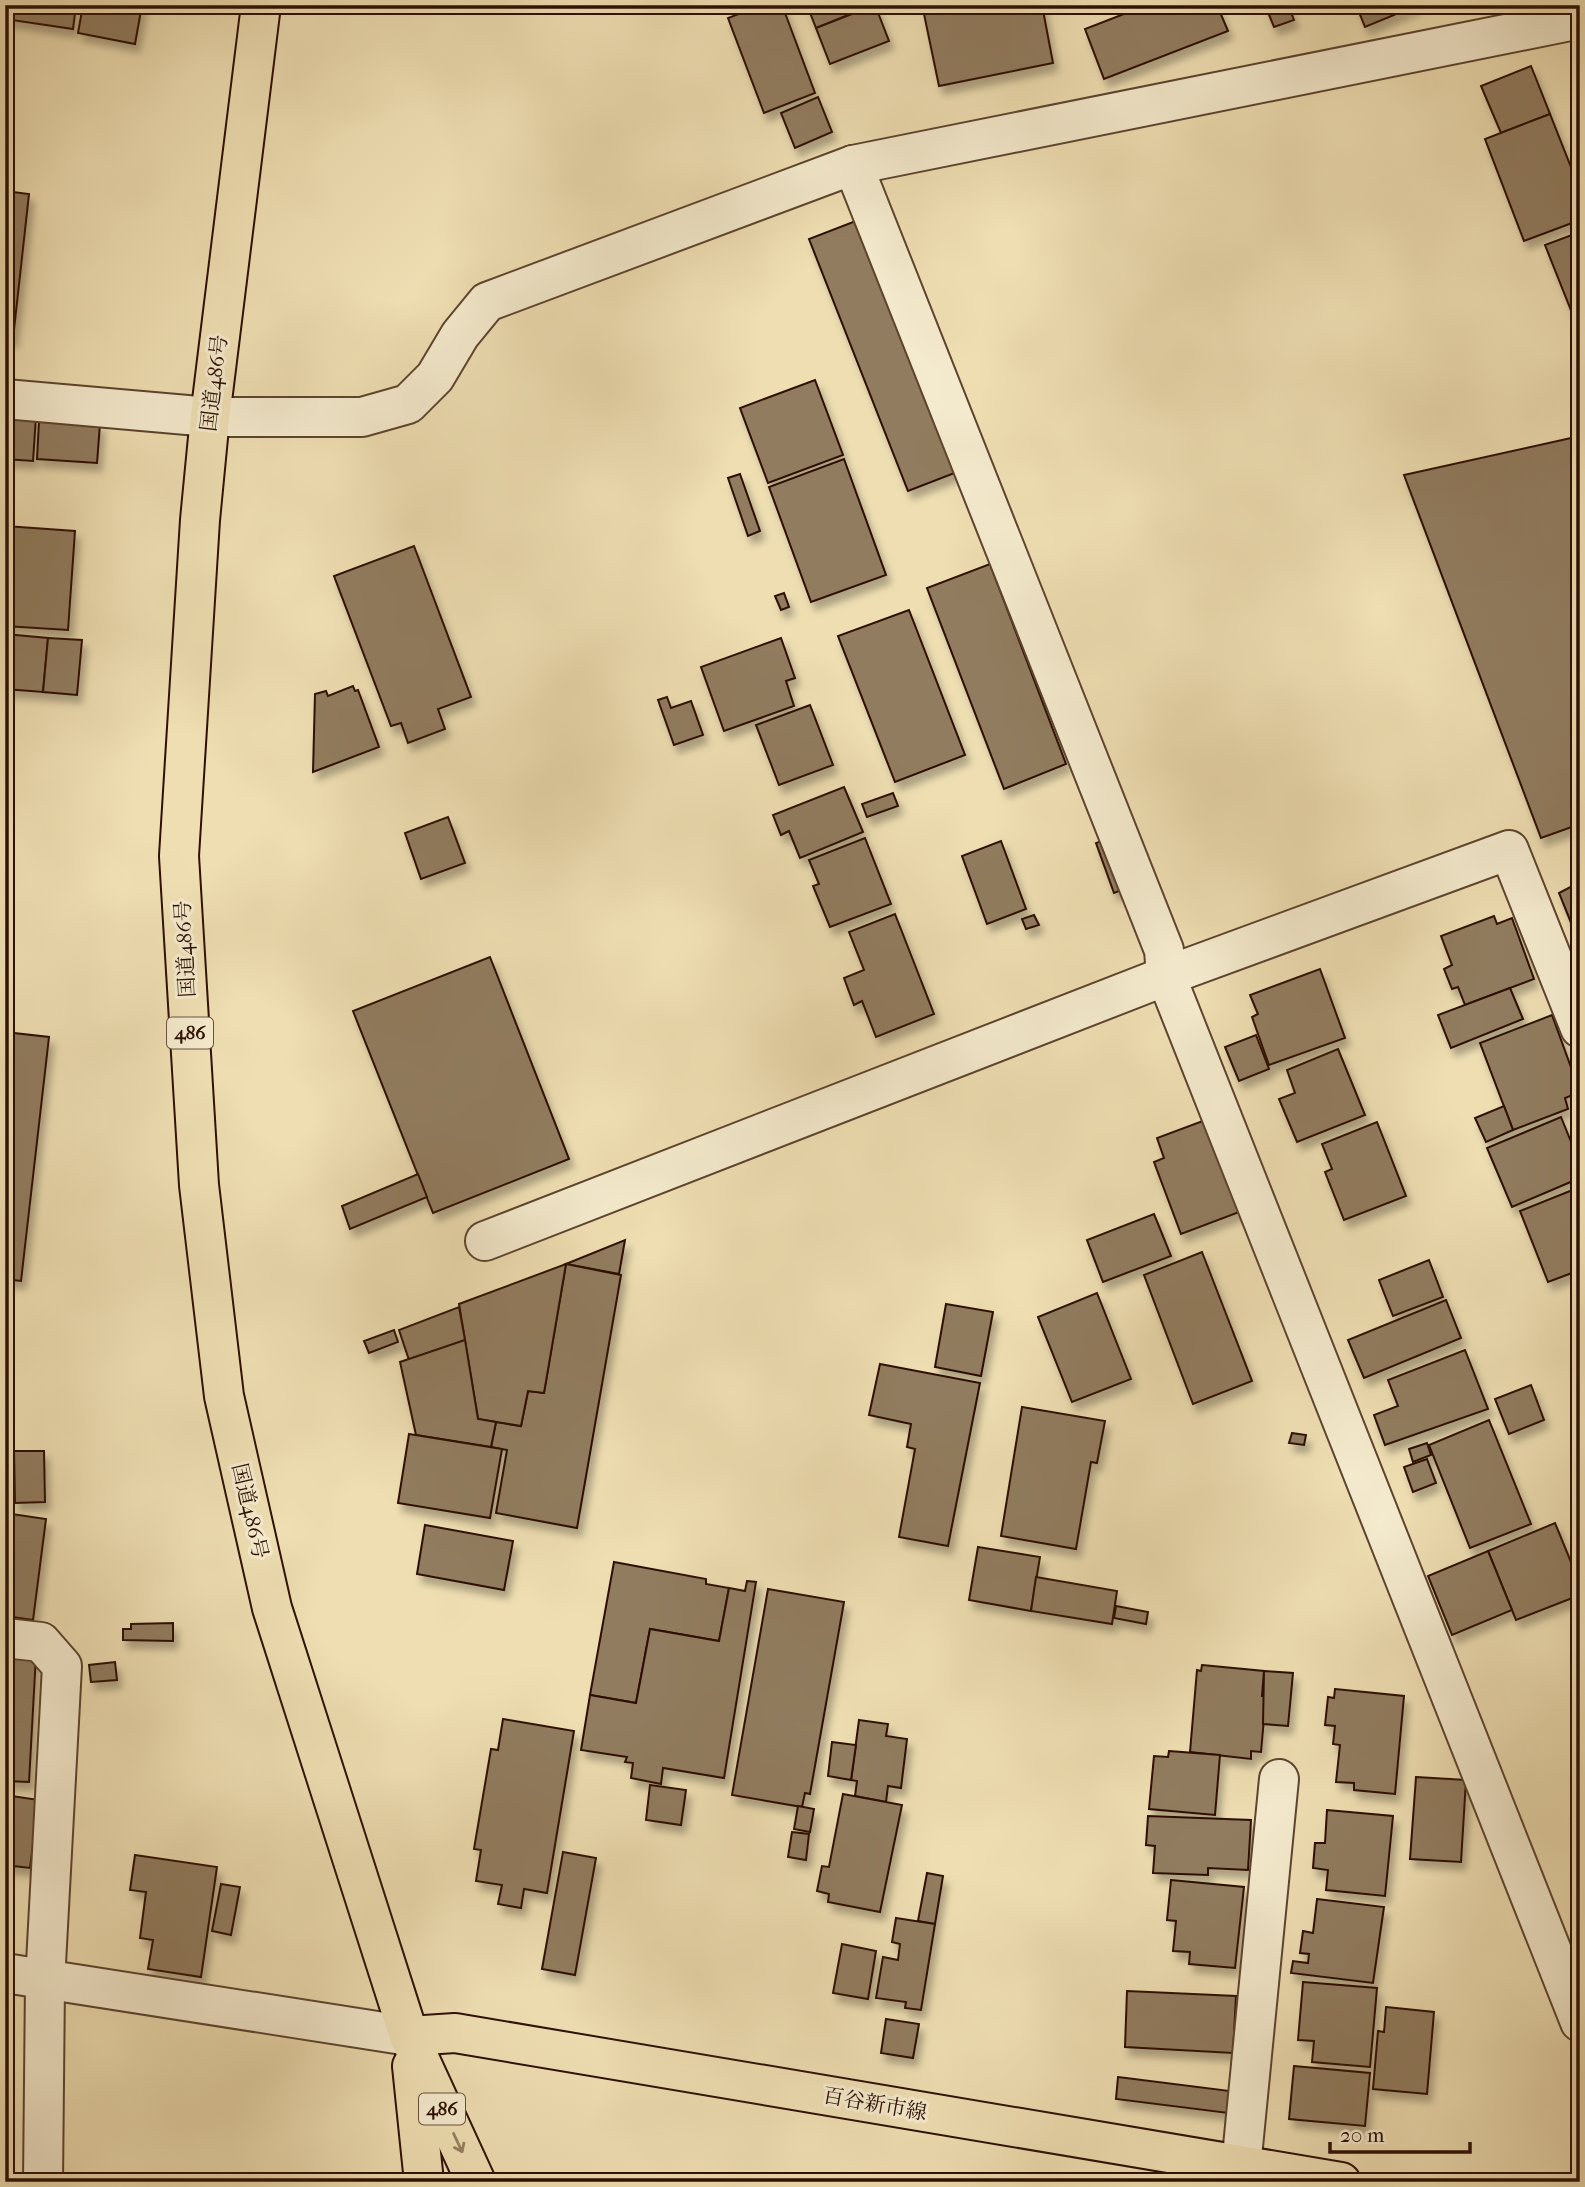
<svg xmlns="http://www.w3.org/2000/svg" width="1585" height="2187" font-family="'IM FELL French Canon','Noto Serif JP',serif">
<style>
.building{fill:#917b5e;stroke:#2d1003;stroke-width:2;filter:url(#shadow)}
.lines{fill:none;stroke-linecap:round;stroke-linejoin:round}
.minor-casing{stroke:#5d442f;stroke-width:42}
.major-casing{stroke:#2d1003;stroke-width:42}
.highway-casing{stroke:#2d1003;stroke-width:42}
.minor{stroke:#f4eacd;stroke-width:38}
.major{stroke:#eedeb2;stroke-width:38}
.highway{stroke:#eedeb2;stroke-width:38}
.oneway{stroke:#978163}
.labels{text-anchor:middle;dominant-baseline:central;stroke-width:6;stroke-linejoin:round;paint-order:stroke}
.shield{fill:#f4eacd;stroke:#695140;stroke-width:2}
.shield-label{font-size:19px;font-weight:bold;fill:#2d1003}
.street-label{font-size:21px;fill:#2d1003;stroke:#f4eacd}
</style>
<defs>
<filter id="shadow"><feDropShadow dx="4.5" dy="8" stdDeviation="3.5" flood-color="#0004"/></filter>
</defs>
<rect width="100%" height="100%" fill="#eedeb2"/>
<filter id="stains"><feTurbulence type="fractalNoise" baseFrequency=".00286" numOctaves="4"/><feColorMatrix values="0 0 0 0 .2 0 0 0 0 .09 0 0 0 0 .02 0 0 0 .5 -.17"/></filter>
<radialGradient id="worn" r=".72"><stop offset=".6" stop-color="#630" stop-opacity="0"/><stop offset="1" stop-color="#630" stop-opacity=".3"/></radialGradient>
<g class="building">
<polygon points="5,5 76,5 73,29 5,19"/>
<polygon points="83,5 142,5 135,44 78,33"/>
<polygon points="762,5 782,5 815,93 764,113 728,18"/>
<polygon points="807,5 873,5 816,28"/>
<polygon points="875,5 889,41 830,64 816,28"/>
<polygon points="935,5 966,5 936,11"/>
<polygon points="966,5 1042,5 1053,63 939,86 924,14"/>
<polygon points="1147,5 1217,5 1228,31 1104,79 1085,29"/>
<polygon points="1265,5 1288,5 1294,20 1274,27"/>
<polygon points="1356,5 1418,5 1365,27"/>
<polygon points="1531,66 1550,114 1501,133 1481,86"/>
<polygon points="818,97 832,132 795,148 781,113"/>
<polygon points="1550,114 1580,190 1580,220 1524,241 1485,139"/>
<polygon points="5,191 29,194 13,339 5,338"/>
<polygon points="866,217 965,469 908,491 809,239"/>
<polygon points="1580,232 1580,333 1545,245"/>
<polygon points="815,380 843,455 768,483 740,408"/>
<polygon points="5,414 36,417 33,461 5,459"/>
<polygon points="39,421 100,424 97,463 37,459"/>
<polygon points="1580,436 1580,824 1541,838 1404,475"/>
<polygon points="844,459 886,575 811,602 769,487"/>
<polygon points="740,474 760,531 748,536 728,478"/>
<polygon points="5,526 75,531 68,630 5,626"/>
<polygon points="414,546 471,697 438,709 445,729 408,743 401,723 391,726 334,576"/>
<polygon points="990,564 1066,764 1004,789 927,588"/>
<polygon points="784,593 789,607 781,610 775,596"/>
<polygon points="909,610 965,755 895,782 838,636"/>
<polygon points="5,634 48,638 43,692 5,689"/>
<polygon points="48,638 82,640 77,695 43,692"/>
<polygon points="781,638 795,678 786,681 794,706 724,731 701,667"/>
<polygon points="353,686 355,691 358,690 379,747 313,772 315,694 326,691 328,696"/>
<polygon points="667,697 671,708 691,701 703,735 674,745 658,700"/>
<polygon points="810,705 833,765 779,785 756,725"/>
<polygon points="844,787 863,832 800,858 789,831 781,835 773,815"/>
<polygon points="893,793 898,806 867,817 862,804"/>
<polygon points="448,817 465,863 421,879 405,833"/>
<polygon points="865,838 891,904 830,927 813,886 819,884 809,860"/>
<polygon points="1110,838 1127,888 1114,893 1096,843"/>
<polygon points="1001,841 1026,909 987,924 962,856"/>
<polygon points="1580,882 1580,933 1576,935 1559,893"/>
<polygon points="895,914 934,1014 876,1037 862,1001 854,1005 844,978 864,970 849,932"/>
<polygon points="1034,915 1039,925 1026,929 1022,919"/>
<polygon points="1494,916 1497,924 1512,918 1534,979 1465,1005 1458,987 1452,989 1444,969 1452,965 1441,936"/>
<polygon points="490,957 569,1159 433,1213 353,1011"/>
<polygon points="1320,969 1345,1038 1269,1065 1252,1017 1258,1014 1250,995"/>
<polygon points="1510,988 1523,1019 1451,1048 1438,1015"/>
<polygon points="1552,1015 1580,1092 1565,1098 1568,1109 1513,1130 1480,1043"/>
<polygon points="5,1032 49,1037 21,1281 5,1279"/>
<polygon points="1256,1035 1269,1069 1239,1081 1225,1047"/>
<polygon points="1338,1049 1365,1115 1297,1142 1279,1099 1295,1093 1287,1070"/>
<polygon points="1504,1106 1513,1130 1486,1142 1475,1118"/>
<polygon points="1561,1117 1580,1164 1580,1178 1512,1207 1487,1148"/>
<polygon points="1208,1119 1242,1211 1181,1234 1154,1162 1164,1158 1157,1138"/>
<polygon points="1377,1122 1406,1196 1344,1220 1325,1172 1332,1169 1322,1144"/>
<polygon points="418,1174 427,1197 350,1229 342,1206"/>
<polygon points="1580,1187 1580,1270 1548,1282 1520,1211"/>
<polygon points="1154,1214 1171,1256 1103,1282 1087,1240"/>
<polygon points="625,1240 619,1274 566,1264"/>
<polygon points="1202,1252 1252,1381 1193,1404 1144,1275"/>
<polygon points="1429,1260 1443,1297 1393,1316 1379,1280"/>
<polygon points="566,1264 621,1275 577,1528 496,1513 507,1450 491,1447 496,1422 521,1426 528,1391 544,1393"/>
<polygon points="566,1264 544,1393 528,1391 521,1426 478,1419 459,1304"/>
<polygon points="1097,1293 1131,1379 1072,1402 1038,1317"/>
<polygon points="1446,1300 1461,1338 1364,1378 1348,1340"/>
<polygon points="946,1304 993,1312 981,1376 935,1367"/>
<polygon points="459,1307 465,1340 409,1360 399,1330"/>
<polygon points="394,1330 398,1342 369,1353 364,1341"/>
<polygon points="465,1340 478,1419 496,1422 491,1447 416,1435 400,1362"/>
<polygon points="1465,1350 1488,1409 1385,1445 1374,1415 1398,1406 1388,1380"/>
<polygon points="880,1364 980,1383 948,1546 899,1537 915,1449 907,1447 911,1424 869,1415"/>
<polygon points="1531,1385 1544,1420 1509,1434 1495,1399"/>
<polygon points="1022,1407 1105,1421 1097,1463 1091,1462 1076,1549 1001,1536"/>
<polygon points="1489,1420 1531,1524 1470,1548 1429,1445"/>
<polygon points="1292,1433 1306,1435 1304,1445 1289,1443"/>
<polygon points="409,1434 502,1449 490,1518 398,1503"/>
<polygon points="1427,1443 1431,1455 1413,1462 1409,1449"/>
<polygon points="14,1451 44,1451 45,1502 15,1503"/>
<polygon points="1427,1459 1436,1483 1413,1492 1404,1467"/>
<polygon points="5,1513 46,1519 33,1620 5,1616"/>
<polygon points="1555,1523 1580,1584 1580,1595 1516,1620 1488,1551"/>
<polygon points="425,1525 513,1541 504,1590 417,1574"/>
<polygon points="978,1547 1040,1557 1031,1611 969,1600"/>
<polygon points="1488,1551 1512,1610 1452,1635 1428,1576"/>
<polygon points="614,1562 706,1579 706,1584 729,1588 719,1641 650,1629 636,1703 590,1695"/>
<polygon points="1036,1577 1117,1591 1112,1624 1031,1611"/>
<polygon points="747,1581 756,1582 724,1778 663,1768 661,1784 631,1778 633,1763 625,1762 627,1757 581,1750 590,1695 636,1703 650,1629 719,1641 729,1588 745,1591"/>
<polygon points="768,1589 844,1602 810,1794 805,1793 802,1807 732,1795"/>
<polygon points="1116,1606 1148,1612 1146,1624 1114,1618"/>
<polygon points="173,1623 173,1641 123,1640 123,1629 131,1629 131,1624"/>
<polygon points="5,1653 36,1655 29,1782 5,1781"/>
<polygon points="115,1662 117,1680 91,1682 89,1665"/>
<polygon points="1202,1665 1264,1671 1262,1696 1266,1696 1261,1752 1251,1751 1251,1759 1190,1752 1197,1670 1201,1671"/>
<polygon points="1264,1671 1293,1673 1288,1726 1263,1724"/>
<polygon points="1335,1689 1404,1696 1395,1794 1354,1790 1354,1783 1336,1782 1340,1745 1333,1744 1335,1726 1325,1725 1328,1697 1334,1698"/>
<polygon points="503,1719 574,1731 547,1893 524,1889 521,1908 498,1904 502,1885 476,1881 481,1850 474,1849 491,1749 498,1750"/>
<polygon points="859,1720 888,1724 886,1736 907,1739 901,1788 888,1786 886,1802 855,1796 857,1781 851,1780"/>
<polygon points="832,1742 856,1745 851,1780 828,1776"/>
<polygon points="1169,1751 1220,1755 1215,1815 1149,1809 1154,1756 1168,1757"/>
<polygon points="1416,1777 1466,1780 1461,1862 1410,1859"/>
<polygon points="650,1785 686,1790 681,1825 646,1820"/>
<polygon points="843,1794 902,1805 880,1912 828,1902 829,1894 817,1891 822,1866 829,1867"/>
<polygon points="5,1795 39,1800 30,1868 5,1865"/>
<polygon points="798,1806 814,1809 810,1832 794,1829"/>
<polygon points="1327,1810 1393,1816 1385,1896 1326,1890 1328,1870 1313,1868 1315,1843 1325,1843"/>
<polygon points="1580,1815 1580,1842 1571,1819"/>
<polygon points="1148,1816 1251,1820 1248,1870 1208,1868 1208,1875 1153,1873 1155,1846 1146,1845"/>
<polygon points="792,1832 809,1834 806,1860 788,1857"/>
<polygon points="563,1852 596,1858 575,1975 542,1969"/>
<polygon points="135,1855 217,1867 201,1977 148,1969 153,1940 140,1938 146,1892 130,1890"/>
<polygon points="927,1873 943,1876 935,1924 918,1921"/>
<polygon points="1171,1880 1244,1887 1235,1968 1189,1964 1190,1952 1173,1951 1176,1921 1167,1920"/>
<polygon points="221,1884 240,1887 231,1935 212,1931"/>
<polygon points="1317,1899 1384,1907 1373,1983 1291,1973 1293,1961 1308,1963 1309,1954 1300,1953 1303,1931 1313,1933"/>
<polygon points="896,1918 935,1924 921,2010 905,2008 906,2002 876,1998 883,1957 898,1960 900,1944 892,1942"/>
<polygon points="842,1944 876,1951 868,1999 833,1993"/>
<polygon points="1303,1982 1377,1988 1370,2067 1312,2062 1314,2041 1298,2040"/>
<polygon points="1127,1991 1236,1996 1233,2053 1125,2047"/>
<polygon points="1386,2007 1434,2012 1427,2094 1373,2089 1378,2031 1384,2032"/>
<polygon points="886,2019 919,2024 913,2058 881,2053"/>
<polygon points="1294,2066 1370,2073 1365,2126 1289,2119"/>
<polygon points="1118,2077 1230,2091 1228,2113 1116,2099"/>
</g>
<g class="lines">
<defs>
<g id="minor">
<polyline points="853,165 1164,950 1166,976 1580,2022"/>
<polyline points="5,399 210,417 362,417 408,404 435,377 460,335 487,302 853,165 1580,19"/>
<polyline points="485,1241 1166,976 1509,850 1580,1028"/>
<polyline points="5,1638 41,1642 62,1666 45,1982 43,2182"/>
<polyline points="5,1973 409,2036"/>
<polyline points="1241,2167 1279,1779"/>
</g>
<polyline id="major" points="409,2036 455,2033 1341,2182"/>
<g id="highway">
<polyline points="261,5 210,417 200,520 179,856 199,1185 224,1396 272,1608 409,2036 476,2182"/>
<polyline points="412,2066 424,2182"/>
</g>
</defs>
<use href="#minor" class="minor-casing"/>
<use href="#major" class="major-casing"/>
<use href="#highway" class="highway-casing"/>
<use href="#minor" class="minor"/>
<use href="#major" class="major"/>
<use href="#highway" class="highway"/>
</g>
<defs><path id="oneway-shaft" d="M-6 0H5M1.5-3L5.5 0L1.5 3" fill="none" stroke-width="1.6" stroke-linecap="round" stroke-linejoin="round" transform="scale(1.75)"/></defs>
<use class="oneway" href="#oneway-shaft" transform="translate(458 2143) rotate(65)"/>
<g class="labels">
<g class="shield">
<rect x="167" y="1017.5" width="46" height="31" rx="5"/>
<rect x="419" y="2093.5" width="46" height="31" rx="5"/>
</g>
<g class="shield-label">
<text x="190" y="1033">486</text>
<text x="442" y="2109">486</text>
</g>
<g class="street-label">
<text transform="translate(214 383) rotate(-83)">国道486号</text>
<text transform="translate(185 949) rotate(-93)">国道486号</text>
<text transform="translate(250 1511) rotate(77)">国道486号</text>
<text transform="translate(875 2104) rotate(10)">百谷新市線</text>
</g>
</g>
<rect width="1585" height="2187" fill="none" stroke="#eedeb2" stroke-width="28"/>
<rect x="7" y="7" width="1571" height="2173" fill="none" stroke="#2d1003" stroke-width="3.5"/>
<rect x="14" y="14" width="1557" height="2159" fill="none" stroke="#2d1003" stroke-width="2"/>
<path d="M1330 2142v10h140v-10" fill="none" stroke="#2d1003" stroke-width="3.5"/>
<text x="1340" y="2142" font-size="21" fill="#2d1003" stroke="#f4eacd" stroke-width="5" paint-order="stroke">20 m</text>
<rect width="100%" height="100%" filter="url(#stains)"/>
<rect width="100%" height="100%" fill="url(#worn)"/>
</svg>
